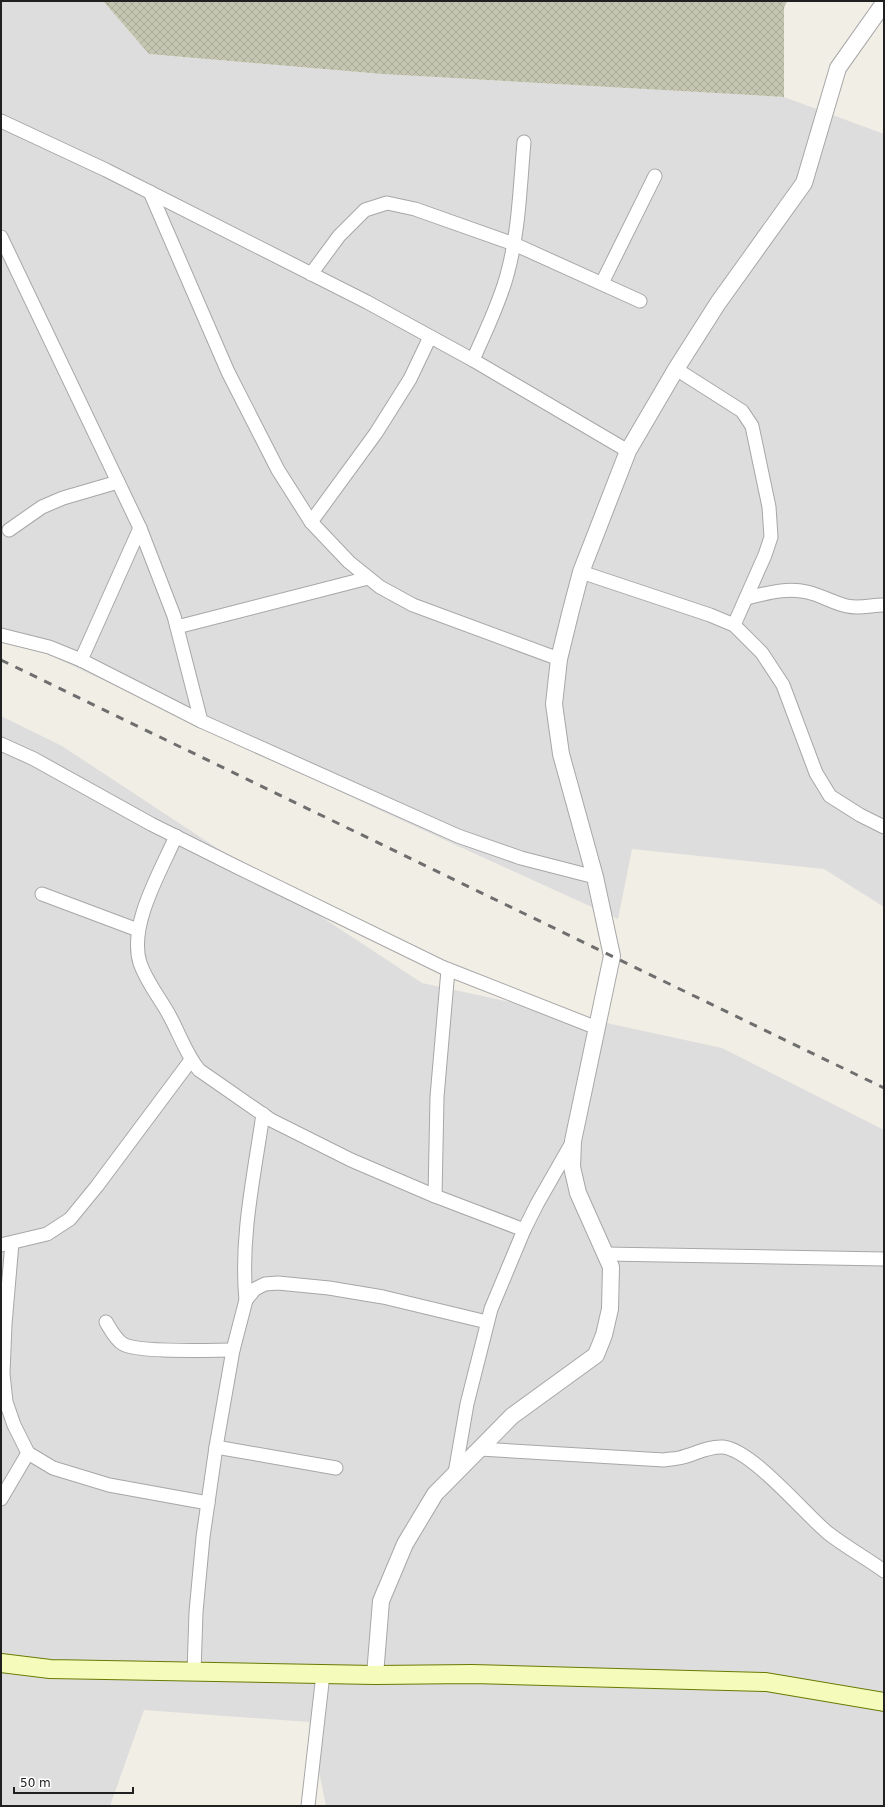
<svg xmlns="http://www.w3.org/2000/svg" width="885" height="1807" font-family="'DejaVu Sans',sans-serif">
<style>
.residential{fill:#dedddd}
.construction{fill:url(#construction-cross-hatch)}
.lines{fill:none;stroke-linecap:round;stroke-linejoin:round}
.minor-casing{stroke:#a7a7a7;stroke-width:15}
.tertiary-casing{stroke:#a7a7a7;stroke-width:18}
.secondary-casing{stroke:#697b03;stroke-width:20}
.minor{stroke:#fff;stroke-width:13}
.tertiary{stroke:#fff;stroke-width:16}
.secondary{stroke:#f5fbbb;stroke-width:18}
.rail{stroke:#6e6e6e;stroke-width:3;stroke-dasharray:8 8;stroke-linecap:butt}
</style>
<defs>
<pattern id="construction-cross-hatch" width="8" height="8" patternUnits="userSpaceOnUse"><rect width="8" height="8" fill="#c5c6b1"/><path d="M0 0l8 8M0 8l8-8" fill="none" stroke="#a9aa98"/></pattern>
</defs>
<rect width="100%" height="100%" fill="#f1eee6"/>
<g class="residential">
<polygon points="1,1 103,1 149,54 382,74 784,97 884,134 884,907 824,869 632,849 618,919 377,809 1,632"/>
<polygon points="1,716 62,746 422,983 722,1048 884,1130 884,1806 326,1806 309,1722 144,1710 110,1806 1,1806"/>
</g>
<polygon class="construction" points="103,1 787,1 784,8 784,97 382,74 149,54"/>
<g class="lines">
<defs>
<g id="minor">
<polyline points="1,121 106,170 367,302 473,360 628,451"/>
<polyline points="150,192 228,372 278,470 311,522 349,562 380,587 413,605 559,659"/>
<polyline points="1,237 140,528 174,616 201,721"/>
<polyline points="311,274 339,236 365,210 387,203 415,209 514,244 640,301"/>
<polyline points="602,283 655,176"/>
<path d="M473 360C485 332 499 305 507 275 519 232 520 186 524 142"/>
<polyline points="676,369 742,411 752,426 769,507 771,537 765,555 734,625"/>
<polyline points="311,522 376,433 410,379 430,337"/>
<polyline points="9,530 42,507 63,498 118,482"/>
<polyline points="581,572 710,615 734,625 762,653 783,685 816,773 830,796 860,815 884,827"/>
<path d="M746 598C765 594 786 587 807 592 821 595 833 603 847 606 859 609 872 605 884 605"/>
<polyline points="177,627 368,578"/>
<polyline points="1,635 49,647 81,660 201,721 458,836 521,858 595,877"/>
<polyline points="81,660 140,528"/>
<polyline points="1,744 34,759 151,824 237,867 442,967 597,1028"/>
<path d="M176 836C161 871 128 925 140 963 146 981 159 997 168 1013 179 1032 185 1053 199 1070L271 1120 351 1160 435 1196 524 1230"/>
<polyline points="42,894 138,930"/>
<polyline points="435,1196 437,1097 448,970"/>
<polyline points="12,1243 5,1324 3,1374 6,1402 14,1425 28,1453 53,1468 109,1485 208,1503"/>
<polyline points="1,1245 47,1234 70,1219 97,1186 191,1060"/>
<polyline points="605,1254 884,1259"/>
<path d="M246 1300C240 1238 254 1176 263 1114"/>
<path d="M106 1322C111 1330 115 1339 123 1344 138 1353 211 1350 233 1350"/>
<polyline points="216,1447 336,1468"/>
<path d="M480 1449 664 1460C668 1459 674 1459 679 1458 694 1455 707 1446 723 1447 752 1450 803 1512 828 1533 846 1547 866 1558 884 1571"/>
<polyline points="455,1473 467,1404 491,1309 524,1230 537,1204 573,1141"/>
<polyline points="1,1499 28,1453"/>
<polyline points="194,1672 196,1612 203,1537 216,1447 233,1350 246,1300 255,1289 265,1284 278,1283 329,1288 383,1297 487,1322"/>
<polyline points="308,1806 323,1674"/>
</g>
<polyline id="tertiary" points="375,1675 381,1601 405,1544 435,1494 512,1416 596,1355 604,1335 610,1309 611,1267 578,1193 572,1167 573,1141 612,956 595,877 561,754 554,704 559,659 570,614 581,572 628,451 676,369 718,303 804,183 838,68 884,3"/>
<polyline id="secondary" points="1,1663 50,1669 375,1675 472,1674 766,1682 884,1702"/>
</defs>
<use href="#minor" class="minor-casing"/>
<use href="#tertiary" class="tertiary-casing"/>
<use href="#secondary" class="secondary-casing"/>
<use href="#minor" class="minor"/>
<use href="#tertiary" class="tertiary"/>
<use href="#secondary" class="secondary"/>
<polyline class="rail" points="1,660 884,1088"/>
</g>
<rect width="885" height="1807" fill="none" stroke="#202020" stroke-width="4"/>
<path d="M14 1787v6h119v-6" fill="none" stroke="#202020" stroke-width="2"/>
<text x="20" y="1787" font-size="12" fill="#202020" stroke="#ffffff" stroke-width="3" paint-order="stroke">50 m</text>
</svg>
